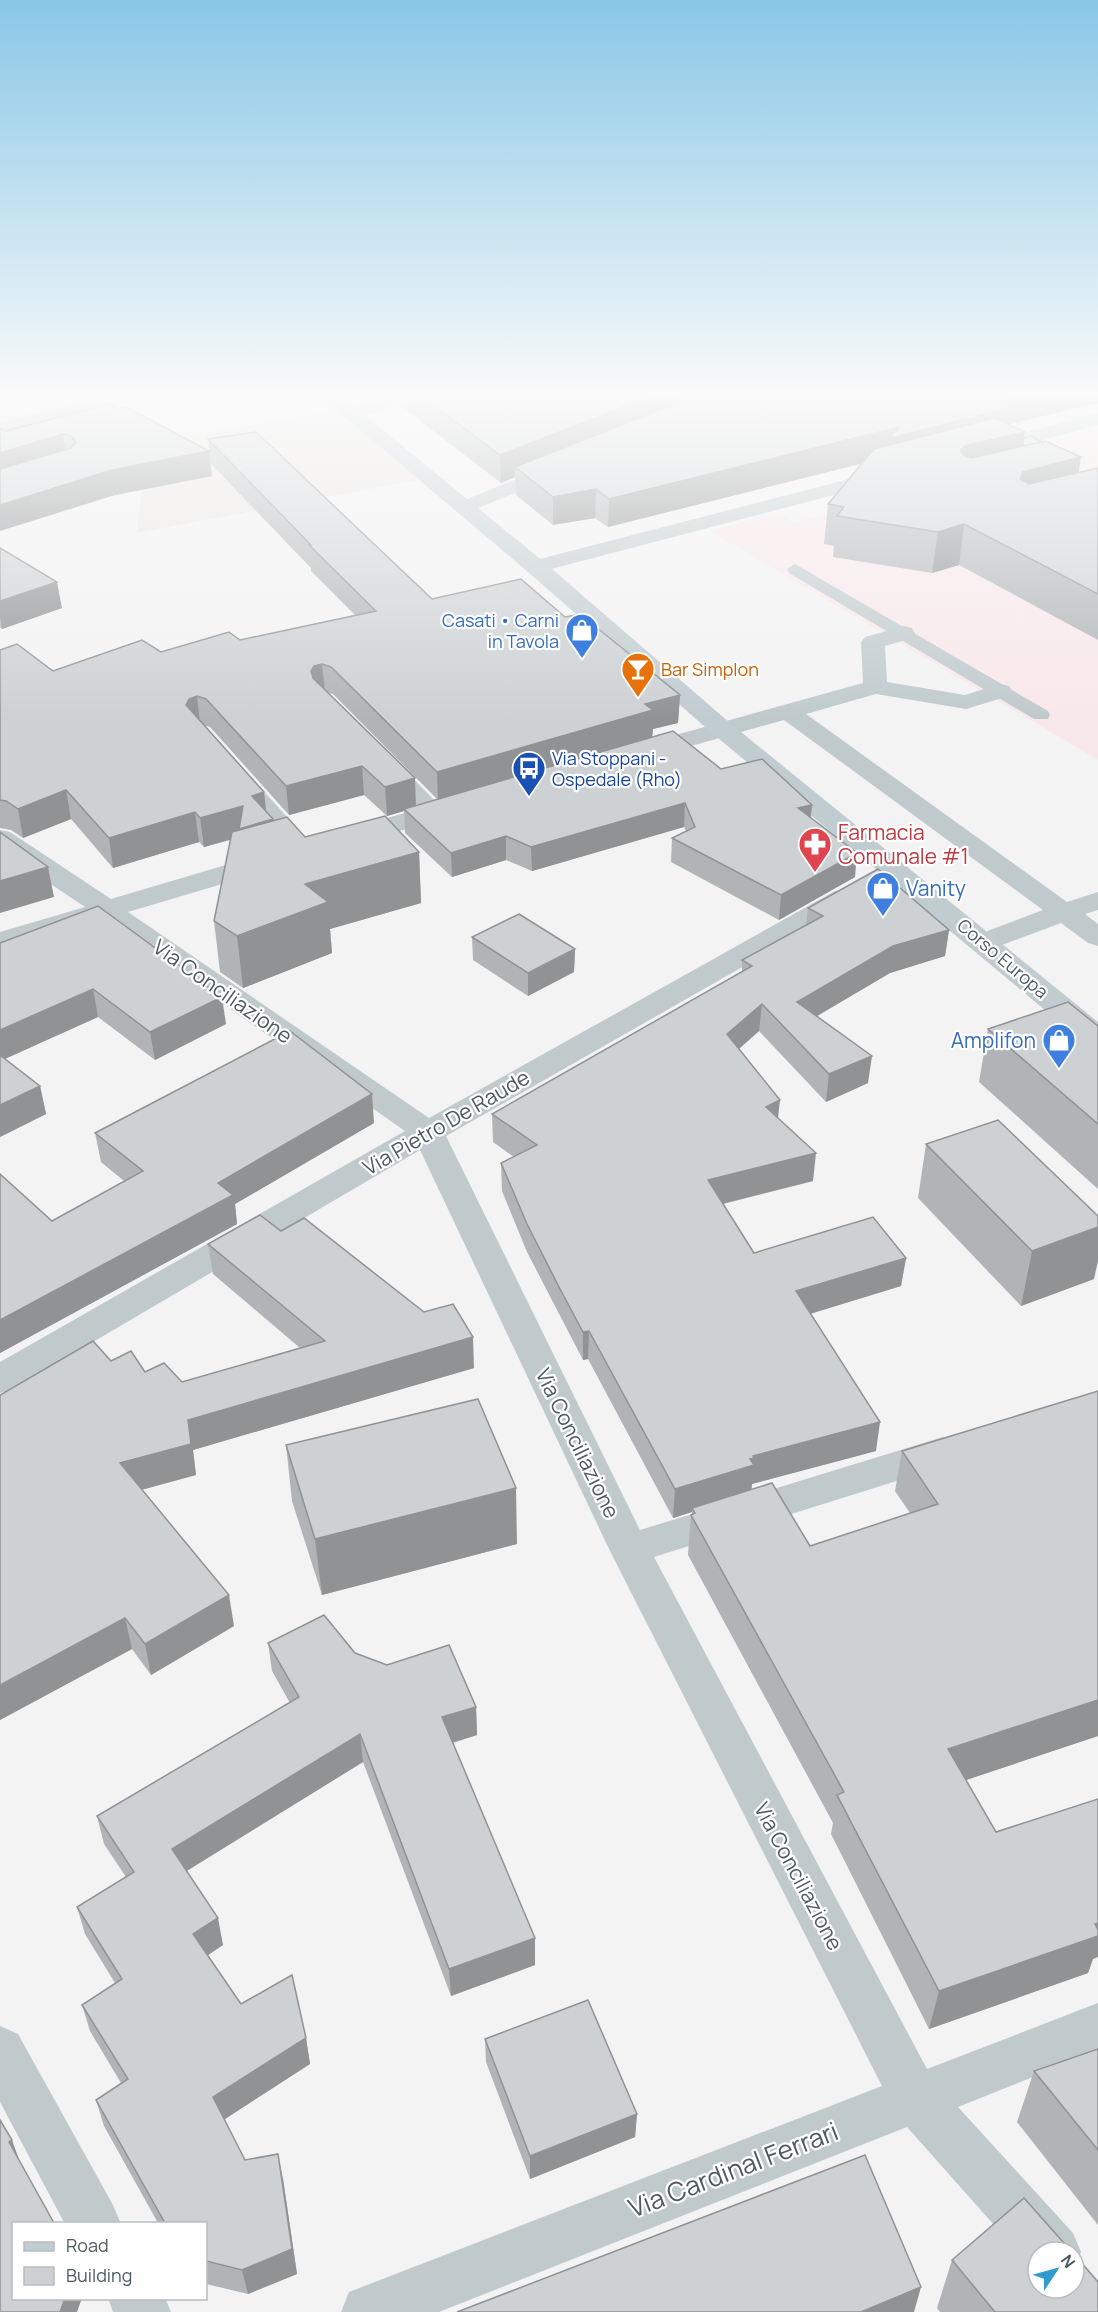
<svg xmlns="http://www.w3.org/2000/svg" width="1098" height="2312" font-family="Manrope,sans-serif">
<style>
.commercial{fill:#eae6e1}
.medical{fill:#f9e8ea}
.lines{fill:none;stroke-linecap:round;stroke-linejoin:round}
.lane{fill:#c0cacd;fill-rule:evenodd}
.street{fill:#c0cacd;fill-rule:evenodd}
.secondary{fill:#c1ccd1;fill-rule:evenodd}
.wall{fill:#b0b4b6;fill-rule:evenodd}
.shaded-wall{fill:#909294}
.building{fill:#cdd1d4;stroke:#909294;stroke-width:1.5}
.labels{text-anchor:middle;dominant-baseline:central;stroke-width:4.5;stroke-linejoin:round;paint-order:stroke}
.far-shop-label{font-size:18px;fill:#366cbe;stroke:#fff;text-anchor:end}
.far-food-label{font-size:18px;fill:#c56008;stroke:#fff;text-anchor:start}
.far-transit-label{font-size:18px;fill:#164399;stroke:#fff;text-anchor:start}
.far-street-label{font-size:18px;fill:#4c5a5e;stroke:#fff}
.health-label{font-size:21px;fill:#be3a42;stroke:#fff;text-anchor:start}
.shop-label{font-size:21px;fill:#366cbe;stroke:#fff;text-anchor:start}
.street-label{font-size:21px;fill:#4c5a5e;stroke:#fff}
.near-street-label{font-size:26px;fill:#4c5a5e;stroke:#fff}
</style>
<rect width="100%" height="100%" fill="#f4f3f3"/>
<polygon class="commercial" points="340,409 422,479 137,533 147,443"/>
<polygon class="medical" points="1098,429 1098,760 710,531 778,513 794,522 950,480 1031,446"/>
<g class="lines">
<g class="lane">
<polygon points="795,564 1048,711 1050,715 1048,719 1034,719 789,573 787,569"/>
<polygon points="392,762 399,764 442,808 445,812 442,816 428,816 385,772 382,768 385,764"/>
<polygon points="243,774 250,776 308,840 311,844 308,848 301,850 294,848 236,784 233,780 236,776"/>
</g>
<g class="street">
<polygon points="110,395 143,395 140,399 0,434 0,422"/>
<polygon points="389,395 418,395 415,399 351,420 344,418 342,414 344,410"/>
<polygon points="1098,413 1098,425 990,454 983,452 980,448 983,444"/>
<polygon points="557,463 564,465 567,469 564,473 471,511 464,513 457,511 454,507 457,503"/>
<polygon points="884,470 891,472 894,476 891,480 536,573 528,572 525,567 528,562"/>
<polygon points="904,626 912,628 915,633 912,638 885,646 887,682 965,695 1000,684 1009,686 1012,691 1009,696 966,709 876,694 806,714 1067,902 1098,892 1098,910 1085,914 1098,924 1098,946 1088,943 1061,923 994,948 984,951 974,948 970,942 974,936 1043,910 784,720 641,760 632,757 628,752 632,747 863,683 861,642 865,637"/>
<polygon points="447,801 456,803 460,809 456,815 350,845 341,843 337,837 341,831"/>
<polygon points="0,830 10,832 111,899 256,856 266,854 276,856 280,862 276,868 128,912 429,1118 835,891 845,889 855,891 859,897 855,903 446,1136 640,1530 943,1437 957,1442 962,1452 957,1462 654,1557 927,2069 1098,2003 1098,2051 958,2107 1073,2233 1081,2252 1074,2269 1074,2252 1038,2252 1038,2272 1035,2271 907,2127 439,2312 341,2312 349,2292 882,2086 609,1549 420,1150 13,1389 0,1393 0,1362 405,1131 103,920 0,950 0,932 85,907 0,850"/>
<polygon points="0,2026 18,2034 113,2205 121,2224 65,2224 0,2102"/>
<polygon points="108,2298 165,2298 171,2312 113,2312"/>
</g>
<polygon class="secondary" points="319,395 340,395 544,562 730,723 1098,1022 1098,1047 1087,1045 712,733 528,572"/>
</g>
<g class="wall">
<polygon points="400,395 1098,395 1010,424 1009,425 1024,438 1079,473 1098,468 1098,640 959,565 932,573 833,557 834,546 824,544 828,504 862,463 608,527 595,518 553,525 516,495 515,477 501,483 401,406"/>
<polygon points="109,404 212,476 115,495 6,431"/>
<path d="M208 439 432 599 565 617 680 695 678 723 653 729 652 737 721 769 812 805 811 818 855 877 779 920 671 862 672 838 686 831 684 827 532 871 506 860 452 877 405 833 404 811 387 816 364 795 289 815 210 727 203 725 264 792 266 812 273 820 305 837 419 852 421 903 330 929 332 953 243 988 220 972 214 921 230 840 204 847 199 842 113 868 71 819 23 838 11 830 0 828V650L53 671 240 640 355 615 311 571V568L211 464ZM329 693 333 694 437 799 416 805Z"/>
<polygon points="0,548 62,608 2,629 0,627"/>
<polygon points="808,908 949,930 945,956 890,973 817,1016 868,1083 826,1102 759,1031 739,1049 813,1181 723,1204 754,1253 906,1258 901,1286 810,1314 876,1451 752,1484 751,1490 810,1546 910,1513 895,1491 902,1451 1098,1391 1098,1736 966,1780 996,1832 1093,1959 1088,1973 929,2029 831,1834 833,1823 688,1555 691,1515 692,1514 692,1512 673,1518 588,1359 583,1360 527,1252 502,1191 501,1163 514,1157 493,1142 492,1114 742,972 742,960 806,925"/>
<polygon points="472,937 575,949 574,972 528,996 473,960"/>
<polygon points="0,943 226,1024 155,1060 98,1017 5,1059 40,1086 46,1114 0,1137"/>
<polygon points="1098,1026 1098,1189 979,1082 988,1029"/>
<polygon points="374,1123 235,1204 237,1224 0,1353 0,1174 52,1221 124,1181 101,1162 95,1133"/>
<polygon points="926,1144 1094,1279 1021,1306 918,1198"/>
<polygon points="281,1231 474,1368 193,1450 196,1475 141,1490 234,1626 151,1675 132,1649 0,1720 0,1395 111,1361 145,1372 182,1382 300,1348 213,1274 208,1244"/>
<polygon points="286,1445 517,1544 322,1595 292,1501"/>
<polygon points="268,1643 355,1653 476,1707 477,1735 453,1743 535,1965 451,1996 363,1762 187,1871 223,1945 208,1955 241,2004 306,2038 310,2064 224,2119 245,2160 283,2179 297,2274 248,2294 206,2284 206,2223 158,2223 104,2126 96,2100 121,2083 90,2031 82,2005 115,1983 85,1934 77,1907 126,1877 104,1844 97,1816 290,1703 272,1671"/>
<polygon points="485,2039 637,2114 635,2137 530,2179 486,2062"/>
<polygon points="1098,2049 1098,2225 1017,2122 1034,2071"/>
<polygon points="952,2260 1098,2312 940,2312 937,2308"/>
</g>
<g class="shaded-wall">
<polygon points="654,395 684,395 683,410 515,467 515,477 501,483 500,455"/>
<polygon points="1020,395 1098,395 1098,403 1010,424 1008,434 888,457 608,527 609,499"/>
<polygon points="1025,432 1019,470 959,485 961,450 965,446"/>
<polygon points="63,434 66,458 0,479 0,453"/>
<polygon points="209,451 212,476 115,495 0,531 0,505 112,470"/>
<polygon points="1081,457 1075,496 1014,518 1020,479 1023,472"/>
<polygon points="596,489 595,518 553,525 553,497"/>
<polygon points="964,524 959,565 932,573 938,532"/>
<polygon points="57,582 62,608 2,629 0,617 0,601"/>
<polygon points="322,664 325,692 316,694 311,671 314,666"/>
<polygon points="680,695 678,723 653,729 652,738 438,801 437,772 645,704"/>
<polygon points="197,696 200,724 186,705 189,699"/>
<polygon points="362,766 364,795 289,815 286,786"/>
<polygon points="415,778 416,807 404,809 404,811 387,816 385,787"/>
<polygon points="66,790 71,819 23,838 18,809"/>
<polygon points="264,792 267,821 273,819 276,848 239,837 204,847 200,818 252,796"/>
<polygon points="685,803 684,827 532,871 531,847"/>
<polygon points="812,805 809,829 798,808"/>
<polygon points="195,812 199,842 113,868 109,838"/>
<polygon points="506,836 506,860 452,877 451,853"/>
<polygon points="419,852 421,903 330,929 332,953 243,988 237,936 305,884"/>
<polygon points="857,853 855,877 779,920 781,895"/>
<polygon points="48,867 54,897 0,913 0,881"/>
<polygon points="949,930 945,956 890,973 795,1029 797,1002 893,946"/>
<polygon points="575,949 574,972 528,996 528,973"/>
<polygon points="93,989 98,1017 0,1061 0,1030"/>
<polygon points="222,997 226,1024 155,1060 150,1032"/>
<polygon points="762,1004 759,1031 725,1061 727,1034"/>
<polygon points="872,1056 868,1083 826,1102 829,1074"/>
<polygon points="40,1086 46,1114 0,1137 0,1105"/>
<polygon points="372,1094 374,1123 235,1204 237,1224 0,1353 0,1320 218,1183"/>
<polygon points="780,1100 777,1127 766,1107"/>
<polygon points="816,1153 813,1181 706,1208 708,1180"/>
<polygon points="1098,1227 1098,1261 1094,1279 1021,1306 1032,1251"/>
<polygon points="906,1258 901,1286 793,1319 796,1291"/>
<polygon points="589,1331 588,1359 583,1360 583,1332"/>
<polygon points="473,1337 474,1368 193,1450 196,1475 126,1494 120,1463 188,1420"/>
<polygon points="880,1422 876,1451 752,1484 751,1494 692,1508 692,1512 673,1518 675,1489 753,1456"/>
<polygon points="516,1488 517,1544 322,1595 315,1539"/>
<polygon points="229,1595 234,1626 151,1675 145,1644"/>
<polygon points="125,1618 132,1649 0,1720 0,1685"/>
<polygon points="1098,1700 1098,1736 939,1789 948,1749"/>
<polygon points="476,1707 477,1735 444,1745 442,1717"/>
<polygon points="360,1734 363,1762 178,1876 172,1849"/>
<polygon points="218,1918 223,1945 199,1961 193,1934"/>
<polygon points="1098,1923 1098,1957 1093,1959 1088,1973 929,2029 939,1991"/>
<polygon points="535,1938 535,1965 451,1996 449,1969"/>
<polygon points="306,2038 310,2064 219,2123 213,2097"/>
<polygon points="637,2114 635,2137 530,2179 530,2156"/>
<polygon points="12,2140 21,2165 9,2142"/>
<polygon points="278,2154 283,2179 297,2274 248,2294 242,2270"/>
<polygon points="921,2287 914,2312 861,2312"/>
<polygon points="65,2298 82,2298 77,2312 60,2312"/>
</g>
<g class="building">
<polygon points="420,395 654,395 500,455"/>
<polygon points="694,395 1020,395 998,400 1012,407 890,438 899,427 609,499 596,489 553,497 515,467 693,397"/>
<polygon points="109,404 118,409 126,407 209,451 112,470 0,505 0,469 71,448 76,442 71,436 63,434 0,453 0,428 6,431"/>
<polygon points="995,418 1025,432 965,446 961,450 963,455 972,458 1045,441 1081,457 1023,472 1020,479 1029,484 1098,468 1098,594 964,524 938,532 837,516 844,507 828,504 874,449"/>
<polygon points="256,432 432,599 521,579 565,617 580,614 680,695 645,704 653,710 437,772 331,667 322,664 314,666 311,671 313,678 415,778 385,787 362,766 286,786 206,699 197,696 189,699 186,705 264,792 252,796 273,819 239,829 243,806 200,818 195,812 109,838 66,790 18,809 6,801 0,800 0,650 17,644 53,671 142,640 161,652 229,632 240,640 376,611 309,545 311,545 208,439"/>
<polygon points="1031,436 1042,442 1023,446 1024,438"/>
<polygon points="0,548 57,582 0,601"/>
<polygon points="673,731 721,769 762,759 812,805 798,808 857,853 781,895 672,838 695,827 685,803 531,847 506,836 451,853 404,809"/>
<polygon points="385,816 419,852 305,884 328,902 237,936 214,921 232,832 287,817 305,837"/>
<polygon points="0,832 48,867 0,881"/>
<polygon points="878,869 949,930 893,946 797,1002 872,1056 829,1074 762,1004 727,1034 780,1100 766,1107 816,1153 708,1180 754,1253 873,1217 906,1258 796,1291 880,1422 753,1456 754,1458 750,1459 754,1465 675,1489 589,1331 583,1332 559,1287 527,1224 501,1163 537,1145 492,1114 752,966 742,960 823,916 808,908"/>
<polygon points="98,906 222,997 150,1032 93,989 0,1030 0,943"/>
<polygon points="519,914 575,949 528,973 472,937"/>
<polygon points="1068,1002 1098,1026 1098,1124 988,1029"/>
<polygon points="290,1031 372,1094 218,1183 233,1195 0,1320 0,1174 52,1221 143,1171 95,1133"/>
<polygon points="0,1055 40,1086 0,1105"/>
<polygon points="998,1120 1098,1216 1098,1227 1032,1251 926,1144"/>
<polygon points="260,1215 281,1231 304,1218 424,1312 453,1304 473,1337 188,1420 191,1444 120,1463 229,1595 145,1644 125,1618 0,1685 0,1395 93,1341 111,1361 131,1351 145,1372 164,1363 182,1382 325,1341 208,1244"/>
<polygon points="1098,1391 1098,1700 948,1749 996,1832 1098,1799 1098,1923 1095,1924 1098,1930 1098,1936 939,1991 837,1795 844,1792 691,1515 695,1513 692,1508 772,1483 810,1546 938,1504 902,1451"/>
<polygon points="478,1399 516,1488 315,1539 286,1445"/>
<polygon points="324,1615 355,1653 387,1665 449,1645 476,1707 442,1717 535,1938 449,1969 360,1734 172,1849 218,1918 193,1934 241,2004 292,1975 306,2038 213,2097 245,2160 278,2154 292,2249 242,2270 206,2261 206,2223 165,2223 96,2100 128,2079 82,2005 122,1979 77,1907 134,1872 97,1816 299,1697 268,1643"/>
<polygon points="588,2000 637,2114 530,2156 485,2039"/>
<polygon points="1098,2049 1098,2150 1034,2071"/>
<polygon points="0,2120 12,2140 9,2142 54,2223 14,2223 14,2298 65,2298 60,2312 0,2312"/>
<polygon points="865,2155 921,2287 861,2312 457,2312"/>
<polygon points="1024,2198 1072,2252 1038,2252 1038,2288 1074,2288 1074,2254 1098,2282 1098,2312 995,2312 952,2260"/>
</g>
<linearGradient id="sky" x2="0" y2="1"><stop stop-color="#89c7e6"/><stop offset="0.55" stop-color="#fafafa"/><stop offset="1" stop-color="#fafafa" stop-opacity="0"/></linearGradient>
<rect width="1098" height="719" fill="url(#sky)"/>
<defs>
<symbol id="shop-pin" viewBox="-11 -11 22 30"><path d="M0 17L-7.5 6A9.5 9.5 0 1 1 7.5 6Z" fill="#3f7fe0" stroke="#fff"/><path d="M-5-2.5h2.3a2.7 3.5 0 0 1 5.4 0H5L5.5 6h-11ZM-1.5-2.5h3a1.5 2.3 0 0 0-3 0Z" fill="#fff"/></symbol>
<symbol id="bar-pin" viewBox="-11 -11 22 30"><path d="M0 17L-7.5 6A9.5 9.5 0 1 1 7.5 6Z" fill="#e8710a" stroke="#fff"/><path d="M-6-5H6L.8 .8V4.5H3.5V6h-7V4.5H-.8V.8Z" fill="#fff"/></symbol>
<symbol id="bus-pin" viewBox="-11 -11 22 30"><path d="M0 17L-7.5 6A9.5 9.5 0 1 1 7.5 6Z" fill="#1a4fb4" stroke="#fff"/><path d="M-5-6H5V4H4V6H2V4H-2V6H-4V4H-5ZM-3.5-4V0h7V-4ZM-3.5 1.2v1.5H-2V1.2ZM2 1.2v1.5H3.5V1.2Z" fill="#fff"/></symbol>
<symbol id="pharmacy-pin" viewBox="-11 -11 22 30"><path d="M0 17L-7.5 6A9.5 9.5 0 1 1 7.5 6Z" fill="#e0444e" stroke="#fff"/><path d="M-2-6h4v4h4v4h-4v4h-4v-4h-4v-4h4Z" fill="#fff"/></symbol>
</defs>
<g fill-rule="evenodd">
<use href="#shop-pin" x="563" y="611" width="38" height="52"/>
<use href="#bar-pin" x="619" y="650" width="38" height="52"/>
<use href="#bus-pin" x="510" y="749" width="38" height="52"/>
<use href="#pharmacy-pin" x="796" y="825" width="38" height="52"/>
<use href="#shop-pin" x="864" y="869" width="38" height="52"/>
<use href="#shop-pin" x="1040" y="1021" width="38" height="52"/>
</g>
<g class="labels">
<g class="far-shop-label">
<text x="559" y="620">Casati • Carni<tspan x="559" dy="21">in Tavola</tspan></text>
</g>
<g class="far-food-label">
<text x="661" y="669">Bar Simplon</text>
</g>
<g class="far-transit-label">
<text x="552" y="758">Via Stoppani -<tspan x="552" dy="21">Ospedale (Rho)</tspan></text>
</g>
<g class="far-street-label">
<text transform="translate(1003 958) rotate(40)">Corso Europa</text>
</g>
<g class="health-label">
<text x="838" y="832">Farmacia<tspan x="838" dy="24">Comunale #1</tspan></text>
</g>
<g class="shop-label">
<text x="906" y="888">Vanity</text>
<text x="1036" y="1040" text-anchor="end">Amplifon</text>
</g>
<g class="street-label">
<text transform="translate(223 991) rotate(35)">Via Conciliazione</text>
<text transform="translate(446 1122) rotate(-30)">Via Pietro De Raude</text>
<text transform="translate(578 1443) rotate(64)">Via Conciliazione</text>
<text transform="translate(799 1876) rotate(62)">Via Conciliazione</text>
</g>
<g class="near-street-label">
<text transform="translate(733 2169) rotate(-21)">Via Cardinal Ferrari</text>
</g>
</g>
<rect x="12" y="2222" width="195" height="78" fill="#ffffff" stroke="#b7bdbf" stroke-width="1.5"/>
<rect x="24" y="2242" width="30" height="9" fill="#c1ccd1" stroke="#b7bdbf" stroke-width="1.5"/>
<text x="66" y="2252" font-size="18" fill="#4c5a5e">Road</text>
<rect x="24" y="2267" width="30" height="18" fill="#cdd1d4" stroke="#b7bdbf" stroke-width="1.5"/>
<text x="66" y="2282" font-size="18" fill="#4c5a5e">Building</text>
<g transform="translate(1056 2270) rotate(54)"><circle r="28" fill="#ffffff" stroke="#b7bdbf" stroke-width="1.5"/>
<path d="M0-4.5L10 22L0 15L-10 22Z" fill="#309ad1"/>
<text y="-9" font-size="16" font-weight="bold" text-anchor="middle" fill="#4c5a5e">N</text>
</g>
</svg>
